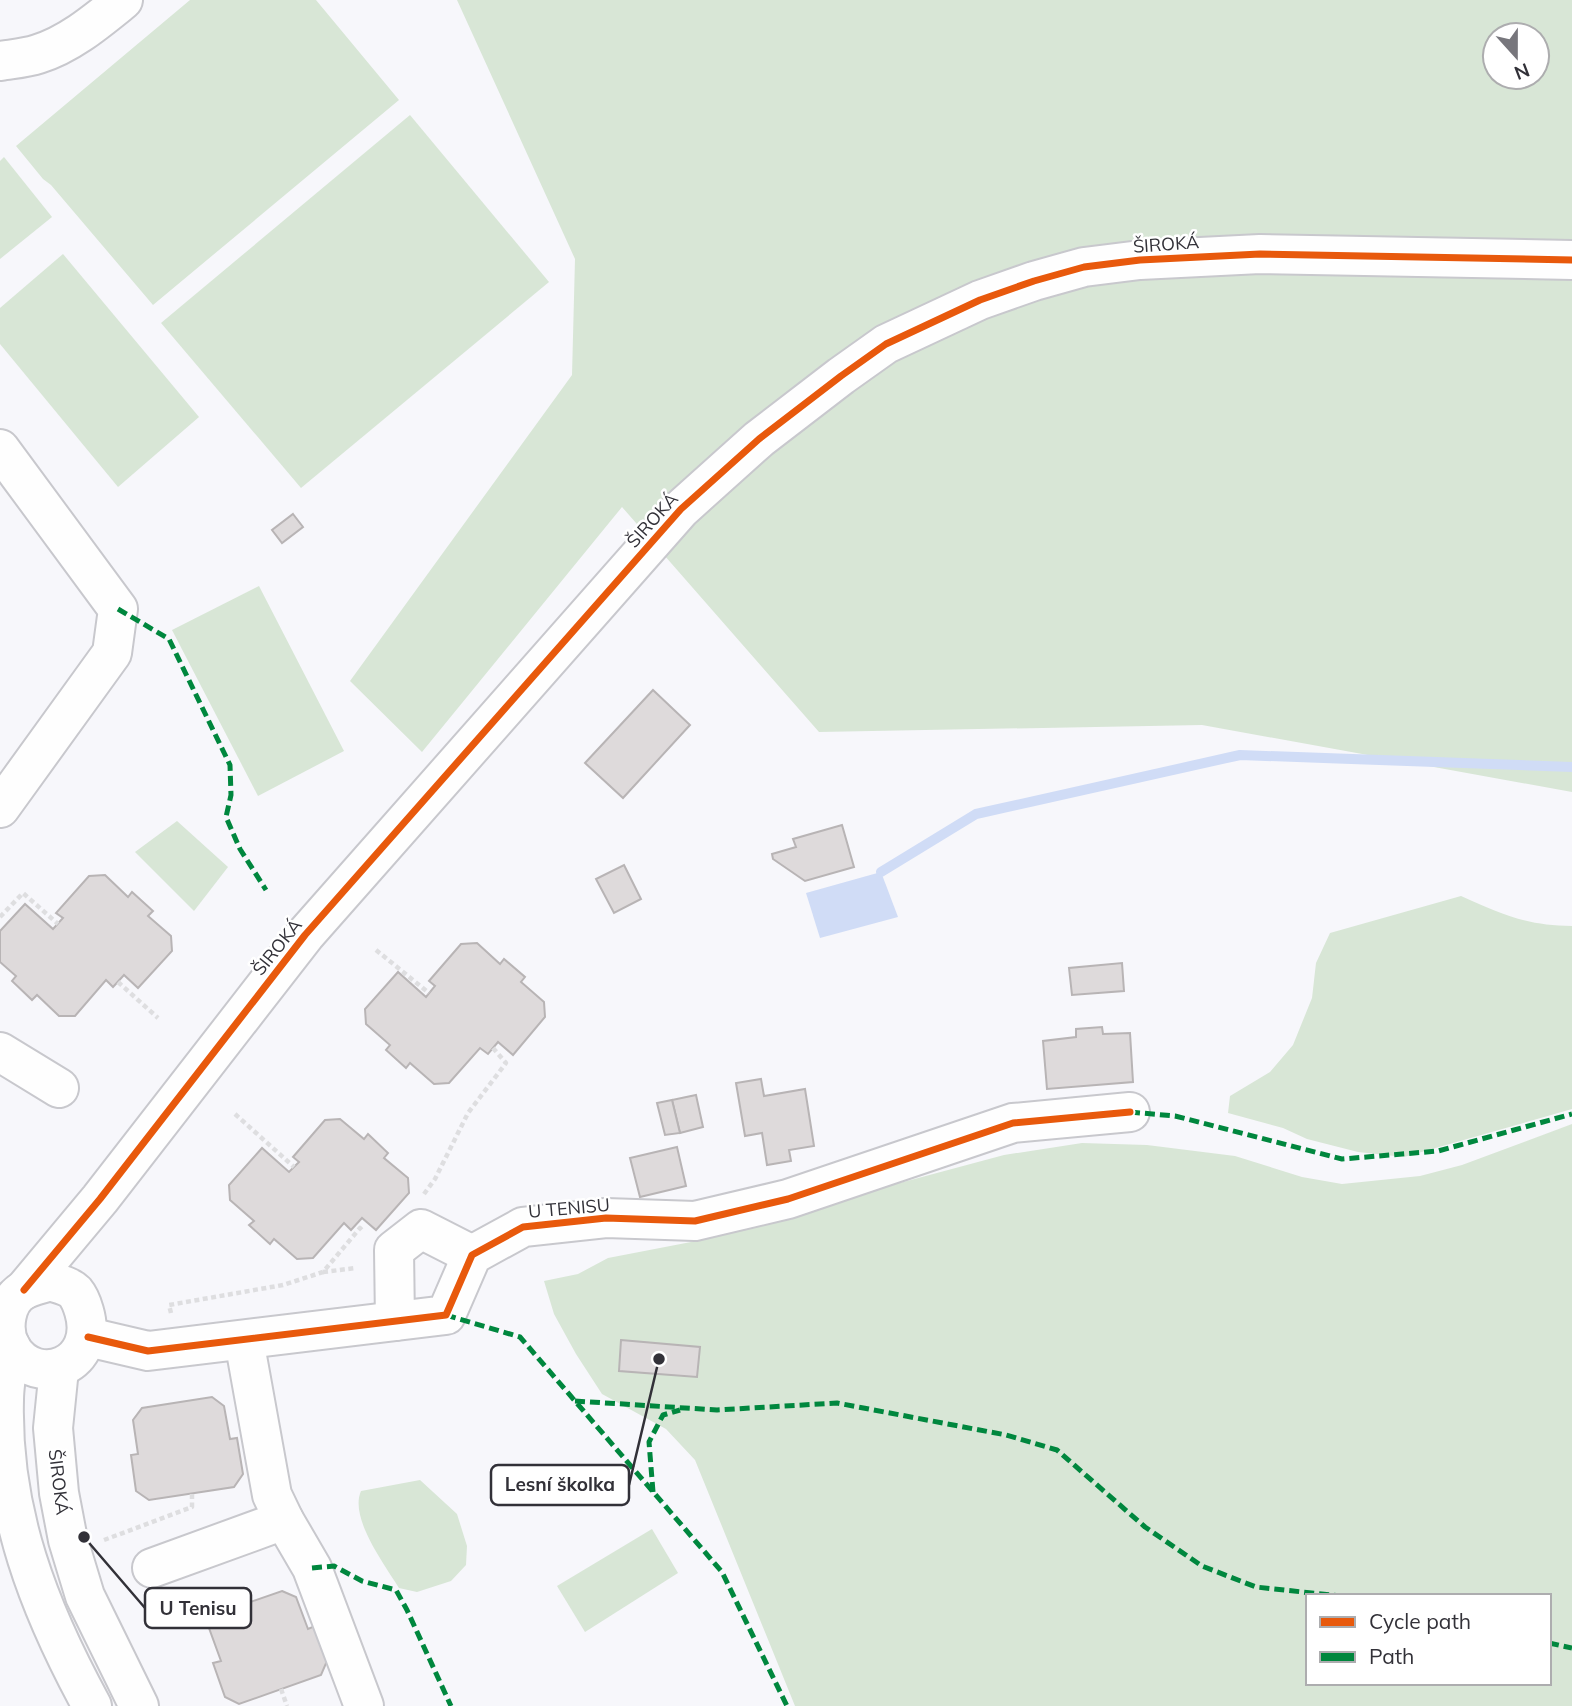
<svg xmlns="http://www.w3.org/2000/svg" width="1572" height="1706" font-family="Mulish,sans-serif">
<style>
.green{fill:#d8e6d6;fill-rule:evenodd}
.water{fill:#d0dcf6}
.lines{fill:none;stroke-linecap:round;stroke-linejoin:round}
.stream{stroke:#d0dcf6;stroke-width:10}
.building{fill:#dedadb;stroke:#b8b4b5;stroke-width:2}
.minor-casing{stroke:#c8c8cd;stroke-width:42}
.path{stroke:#dedee0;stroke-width:4.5;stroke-dasharray:5 3.5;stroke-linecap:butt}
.minor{stroke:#fefefe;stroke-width:38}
.quiet{stroke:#00873e;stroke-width:5;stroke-dasharray:10 5;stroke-linecap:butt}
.cycleway-casing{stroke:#fff;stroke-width:11}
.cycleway{stroke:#e8590c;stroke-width:7}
.labels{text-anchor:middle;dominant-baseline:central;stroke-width:5;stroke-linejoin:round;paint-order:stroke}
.street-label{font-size:18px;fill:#323138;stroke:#fff}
.leader{fill:none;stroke:#323138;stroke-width:2.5}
.callout-dot{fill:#323138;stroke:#fff;stroke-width:2.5}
.callout{fill:#fff;stroke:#323138;stroke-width:2.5}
.callout-label{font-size:19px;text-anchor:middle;font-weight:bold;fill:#323138}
</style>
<rect width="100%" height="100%" fill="#f7f7fb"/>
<g class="green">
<polygon points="190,0 316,0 399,100 153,305 51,185 43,179 16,146"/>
<path d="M457 0H1572V792L1202 725 819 732 622 507 422 752 350 681 572 375 575 259ZM1495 35H1537V77H1495Z"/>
<polygon points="410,115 549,282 301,488 161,323"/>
<polygon points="4,157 52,217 0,259 0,161"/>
<polygon points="63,254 199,417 118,487 0,344 0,308"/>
<polygon points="259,586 344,751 258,796 172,630"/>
<polygon points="177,821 228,867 194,911 135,852"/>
<path d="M1461 896C1501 914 1527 926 1572 926V1109L1404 1157 1358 1152 1307 1139 1283 1128 1228 1113 1230 1096 1270 1072 1293 1045 1312 998 1316 963 1330 933Z"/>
<path d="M1572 1124V1706H795L695 1460 666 1429 602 1394 576 1354 554 1314 544 1281 578 1274 608 1258 691 1242 823 1208 881 1188 1004 1155 1082 1143 1147 1145 1235 1156 1302 1177 1342 1184 1420 1176 1462 1165ZM1308 1596H1549V1683H1308Z"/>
<path d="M420 1480 457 1514 467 1546 466 1565 451 1581 417 1592 399 1588C385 1565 349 1518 361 1491Z"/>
<polygon points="652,1529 678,1573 585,1632 557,1586"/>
</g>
<polygon class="water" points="881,872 898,917 820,938 806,893"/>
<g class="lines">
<polyline class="stream" points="881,872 976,814 1240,755 1572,767"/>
</g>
<g class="building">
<polygon points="293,514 303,527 282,543 272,530"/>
<polygon points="653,690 690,725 623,798 585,763"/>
<polygon points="842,825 854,867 805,881 773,859 772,854 796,847 793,839"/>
<polygon points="624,865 641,899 614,913 596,879"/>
<polygon points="105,875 128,897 132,892 153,911 148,916 171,936 172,951 138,988 124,975 113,987 106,980 75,1016 59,1016 37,995 32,1000 12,981 16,976 0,962 0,931 25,904 53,929 63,918 56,913 89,876"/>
<polygon points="477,943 500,964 504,959 525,977 521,982 544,1002 545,1017 513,1055 498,1042 488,1054 480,1048 449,1083 434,1084 410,1063 406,1068 386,1050 390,1045 366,1024 365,1009 398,972 426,997 435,986 429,981 461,944"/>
<polygon points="1122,963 1124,991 1072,995 1069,968"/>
<polygon points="1102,1027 1103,1034 1130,1033 1133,1082 1047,1089 1043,1041 1076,1037 1076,1029"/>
<polygon points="761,1079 764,1096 805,1089 814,1146 789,1150 791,1161 767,1165 762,1133 745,1136 736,1083"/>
<polygon points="696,1095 703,1127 680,1133 672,1100"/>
<polygon points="672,1100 680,1133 665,1135 657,1103"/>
<polygon points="340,1119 364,1139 368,1134 388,1153 384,1158 408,1178 409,1193 376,1230 362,1218 351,1230 344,1223 313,1258 297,1259 274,1239 270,1244 249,1225 254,1221 230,1200 229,1185 262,1148 289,1172 299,1162 293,1157 325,1120"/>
<polygon points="677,1147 686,1186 640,1197 630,1158"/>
<polygon points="621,1340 700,1347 697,1377 619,1371"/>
<polygon points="212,1397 224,1406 230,1439 237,1438 243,1474 234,1487 149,1500 136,1491 131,1455 138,1454 133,1420 142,1408"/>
<polygon points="282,1591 296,1597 308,1629 315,1626 327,1661 321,1675 239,1704 225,1697 213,1663 221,1661 209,1628 216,1614"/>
</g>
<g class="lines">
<defs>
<g id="minor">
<path d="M0 61C12 59 26 58 38 54 70 44 97 21 123 0"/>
<polyline points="0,449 118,609 112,653 0,808"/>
<polyline points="0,1052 59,1088"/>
<path d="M50 1281C58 1284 69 1286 75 1292 80 1298 82 1304 84 1311 100 1364 38 1391 11 1348 1 1330 5 1300 24 1290 32 1286 42 1284 50 1281Z"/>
<polyline points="24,1290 100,1199 305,935 681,509 759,439 841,376 886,344 980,300 1034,281 1084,267 1140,260 1260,254 1572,260"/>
<polyline points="395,1321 394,1250 421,1229 472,1255"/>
<polyline points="88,1337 148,1351 446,1315 472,1255 523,1227 606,1218 695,1221 788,1199 1013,1123 1130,1112"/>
<polyline points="244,1340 272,1495 284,1520 312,1568 364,1706"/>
<path d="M11 1347C8 1364 4 1383 4 1400 1 1512 39 1609 92 1706"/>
<polyline points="59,1369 53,1428 59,1493 68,1540 85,1596 139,1706"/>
<polyline points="152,1568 284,1520"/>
</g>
</defs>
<use href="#minor" class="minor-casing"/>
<g class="path">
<polyline points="0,917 23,893 58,924"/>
<polyline points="376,950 429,993"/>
<polyline points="118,982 158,1018"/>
<polyline points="235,1114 294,1167"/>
<polyline points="424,1194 435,1179 468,1113 506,1063 493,1048"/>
<polyline points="323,1272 356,1268"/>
<polyline points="171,1313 169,1305 283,1285 323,1272 360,1228 362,1230"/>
<polyline points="104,1540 192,1507 192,1493"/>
<polyline points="281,1689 287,1706"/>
</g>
<use href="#minor" class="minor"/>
<g class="quiet">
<polyline points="118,609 169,639 230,765 231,795 226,817 240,849 266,890"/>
<polyline points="1130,1112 1175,1116 1342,1159 1438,1151 1572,1114"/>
<polyline points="446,1315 520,1337 722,1572 787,1706"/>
<polyline points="575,1401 717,1410 837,1403 1006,1435 1057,1450 1145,1527 1202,1566 1256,1587 1340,1596"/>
<polyline points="653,1492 649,1442 663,1415 680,1410"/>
<polyline points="312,1568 334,1566 362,1581 396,1590 407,1610 451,1706"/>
<polyline points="1549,1643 1572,1648"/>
</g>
<defs>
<g id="cycleway">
<polyline points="24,1290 100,1199 305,935 681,509 759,439 841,376 886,344 980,300 1034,281 1084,267 1140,260 1260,254 1572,260"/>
<polyline points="88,1337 148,1351 446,1315 472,1255 523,1227 606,1218 695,1221 788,1199 1013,1123 1130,1112"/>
</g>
</defs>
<use href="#cycleway" class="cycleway-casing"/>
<use href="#cycleway" class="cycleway"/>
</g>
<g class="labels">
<g class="street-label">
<text transform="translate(1166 244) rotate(-4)">ŠIROKÁ</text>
<text transform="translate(652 520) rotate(-48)">ŠIROKÁ</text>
<text transform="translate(277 947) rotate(-51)">ŠIROKÁ</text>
<text transform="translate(569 1208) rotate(-5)">U TENISU</text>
<text transform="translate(59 1482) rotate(83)">ŠIROKÁ</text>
</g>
</g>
<path class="leader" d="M659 1359L629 1485M84 1537L145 1608"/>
<g class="callout-dot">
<circle cx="659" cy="1359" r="7"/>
<circle cx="84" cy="1537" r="7"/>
</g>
<g class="callout">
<rect x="491" y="1465" width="138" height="40" rx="7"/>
<rect x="145" y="1588" width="106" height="40" rx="7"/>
</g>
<g class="callout-label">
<text x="560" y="1491">Lesní školka</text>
<text x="198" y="1615">U Tenisu</text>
</g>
<rect x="1306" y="1594" width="245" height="91" fill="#ffffff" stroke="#adadaf" stroke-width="2"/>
<rect x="1320" y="1617" width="35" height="10" fill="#e8590c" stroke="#adadaf" stroke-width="2"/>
<text x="1369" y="1629" font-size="21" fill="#323138">Cycle path</text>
<rect x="1320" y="1652" width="35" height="10" fill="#00873e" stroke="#adadaf" stroke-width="2"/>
<text x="1369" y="1664" font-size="21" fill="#323138">Path</text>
<g transform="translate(1516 56) rotate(159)"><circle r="33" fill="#ffffff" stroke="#adadaf" stroke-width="2"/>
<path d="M0-5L12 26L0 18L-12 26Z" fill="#77767c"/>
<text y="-10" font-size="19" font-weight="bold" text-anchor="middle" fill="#323138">N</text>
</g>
</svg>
